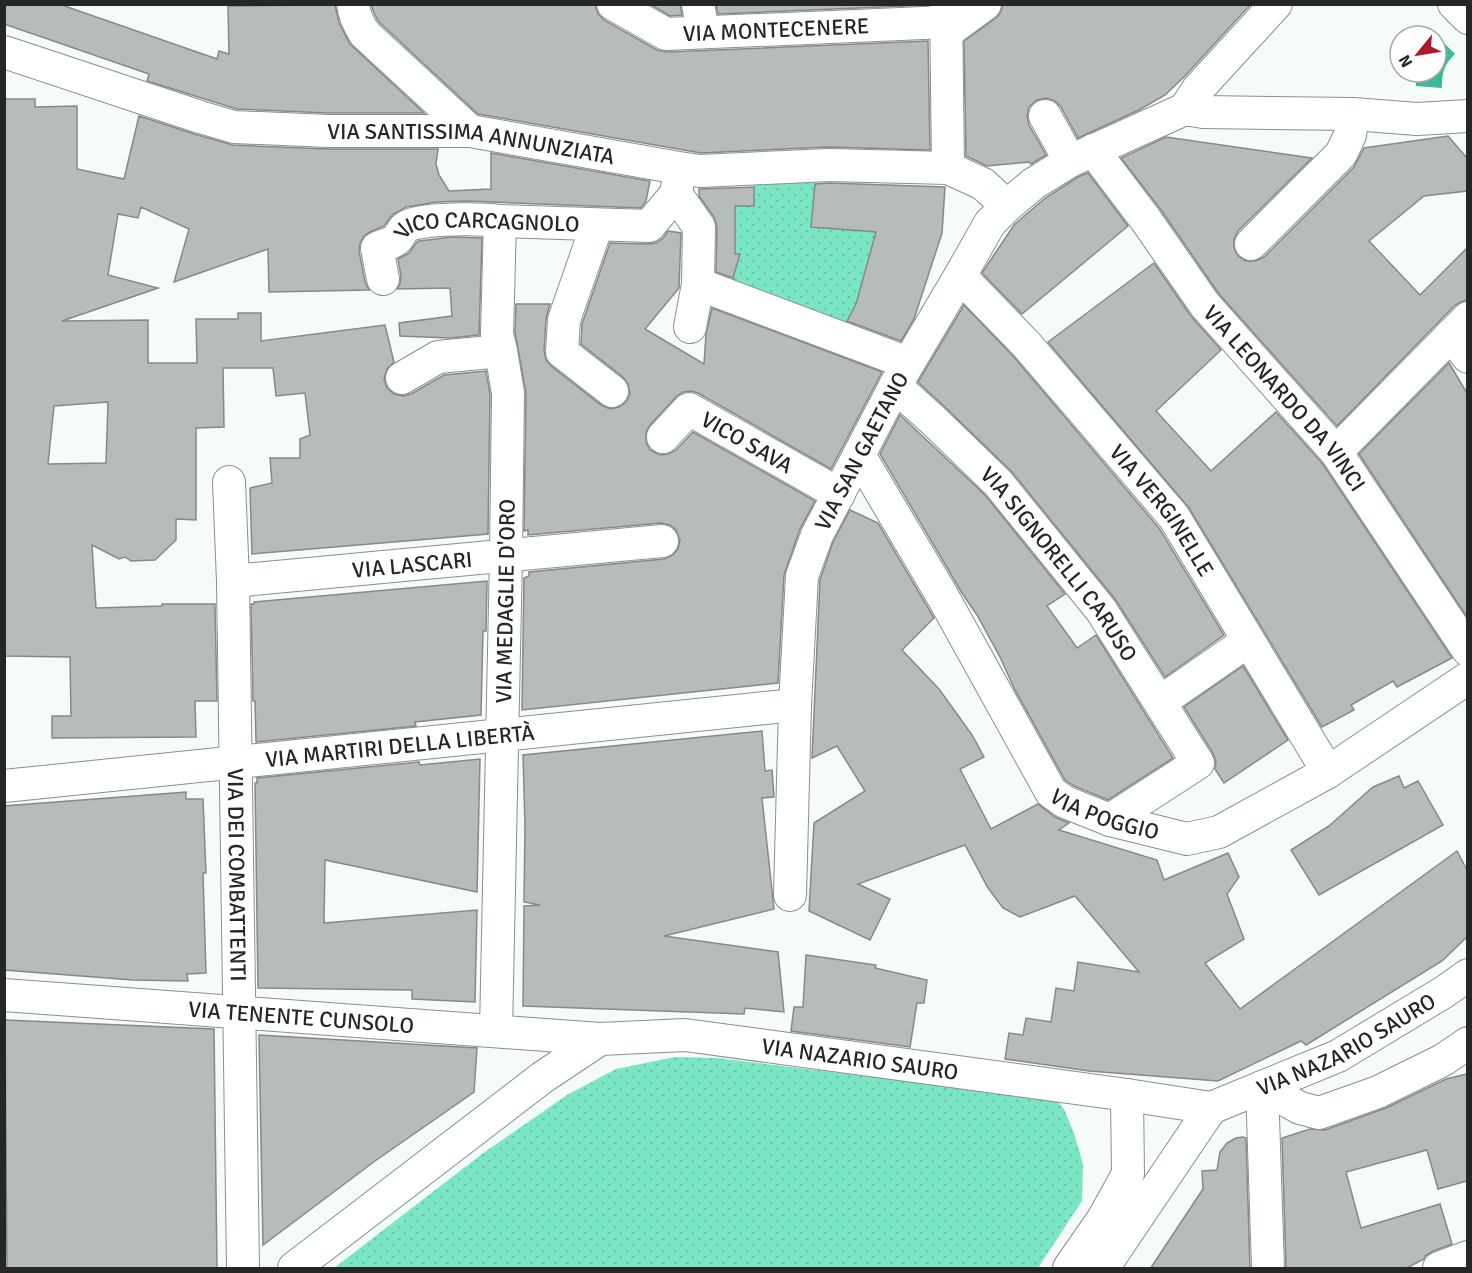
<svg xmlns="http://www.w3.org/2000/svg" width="1472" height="1273" font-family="Signika,sans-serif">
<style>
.grass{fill:url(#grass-dots)}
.water{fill:#3bba99}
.building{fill:#b5bcb9;stroke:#848a88;stroke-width:1.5;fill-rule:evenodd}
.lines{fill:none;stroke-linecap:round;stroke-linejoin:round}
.minor-casing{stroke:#89908d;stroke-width:34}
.minor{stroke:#fff;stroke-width:32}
.labels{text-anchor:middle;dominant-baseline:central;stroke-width:6;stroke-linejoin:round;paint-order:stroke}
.street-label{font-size:22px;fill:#242726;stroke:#fff}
</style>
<defs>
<pattern id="grass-dots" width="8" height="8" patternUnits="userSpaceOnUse" patternTransform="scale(1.5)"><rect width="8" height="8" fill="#7be6c5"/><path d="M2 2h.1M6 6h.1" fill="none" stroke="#6ac5a9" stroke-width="1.8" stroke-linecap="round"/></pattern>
</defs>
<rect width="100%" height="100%" fill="#f4fbf9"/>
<g class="grass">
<polygon points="816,177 811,227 886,233 856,304 843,330 731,284 740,254 735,254 735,206 754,206 754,178"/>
<polygon points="675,1057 717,1058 1056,1099 1064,1109 1074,1133 1083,1164 1082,1201 1038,1268 334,1268 482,1154 567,1095 616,1069"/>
</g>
<path class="water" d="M1436 35 1455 54C1444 65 1442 72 1442 88L1416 86 1415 72H1436Z"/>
<g class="building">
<polygon points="4,4 59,4 217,59 219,51 229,54 228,6 335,5 339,23 350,44 424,113 328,113 237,109 147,81 149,74 4,24"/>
<polygon points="371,4 595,4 598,14 604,20 657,50 667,52 928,41 930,150 828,147 701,153 478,114 379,22 374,13"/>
<polygon points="650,4 680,4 682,15 670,16"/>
<polygon points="716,4 928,4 928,5 718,14"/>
<polygon points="1003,4 1251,4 1184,77 1165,95 1139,110 1078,138 1061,107 1055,101 1046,98 1037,100 1029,107 1027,116 1029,125 1046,155 1031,164 1029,162 987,166 966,156 964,41 996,18 1001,12"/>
<path d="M4 99H35V107L77 106V169L124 179 139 116 194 134 233 145 328 149H438L436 164 439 175 449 191 491 189V153L650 181 646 201 641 208 467 201 436 202 406 207 392 215 384 226 370 232 364 236 360 243 359 251 365 282 369 290 269 292 268 249 174 282 189 229 141 207 138 218 118 214 108 275 158 288 62 321 148 320V363H197L196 319H238V313H261V341L385 325 394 362 387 369 384 379 387 388 394 394 403 396 411 394 444 375 486 371 490 394 488 534 252 554 250 488 272 483 270 458H300V439L310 435 305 393 276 396 273 368H223L224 427 196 428V520L176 519V540L155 560 131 561 125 557 119 559 92 545 96 608 162 606V604H215L217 701H195L196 737 52 738V716H71L70 657 4 656ZM108 402 106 463 48 464 54 406Z"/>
<polygon points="1448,136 1467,158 1467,191 1424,196 1369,241 1420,295 1467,248 1467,300 1463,301 1455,305 1337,426 1219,294 1161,210 1121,158 1166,137 1312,158 1238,231 1234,239 1234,248 1238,256 1246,261 1255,261 1264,257 1354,167 1364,148"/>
<polygon points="1088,173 1128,226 1022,314 982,273 1014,225 1044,199 1078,177"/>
<polygon points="829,183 945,187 942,233 914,319 901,341 847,321 856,304 876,232 811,227 815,184"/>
<polygon points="754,187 754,206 735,206 735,254 740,254 733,278 716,272 717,227 714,217 699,196 699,189"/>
<polygon points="668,231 681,233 679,288 645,329 704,364 706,334 712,308 882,372 831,469 698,393 691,391 683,392 676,397 650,425 646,432 646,442 650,450 660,455 668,454 676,450 693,432 815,501 800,529 784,575 778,683 522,710 524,578 529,576 529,572 664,559 673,555 678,549 680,540 676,530 670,525 661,523 528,535 528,530 524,531 526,393 515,332 516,304 550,304 546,319 544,351 546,360 551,366 601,405 610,409 619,407 626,402 630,394 628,384 623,377 581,344 582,324 610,243 648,244 656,243 663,238"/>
<polygon points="452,237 482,238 479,335 450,338 400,336 399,323 452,316 450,288 397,289 400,284 401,276 398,259 409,253 417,242 419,241"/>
<polygon points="1154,263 1190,315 1221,350 1156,411 1211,471 1276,412 1322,463 1452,658 1397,687 1393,681 1351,705 1354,710 1322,727 1189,508 1048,342"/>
<polygon points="964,305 1013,356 1159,528 1224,635 1165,677 1115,599 1012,472 945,407 918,382"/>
<polygon points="1449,363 1467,393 1467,617 1359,454"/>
<polygon points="900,415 985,495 1065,594 1047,606 1077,648 1096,635 1173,758 1108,800 1074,786 1065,780 1014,688 1000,657 977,615 962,593 880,454"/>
<polygon points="850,510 878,523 934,618 902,650 939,689 972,735 984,757 960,769 991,829 1038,804 1055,817 1069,823 1059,830 1157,860 1164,880 1228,853 1239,877 1227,894 1244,939 1205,963 1240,1009 1457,851 1467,870 1467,937 1442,961 1306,1045 1301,1041 1218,1081 1089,1071 1005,1059 1009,1033 1023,1035 1026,1018 1051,1022 1056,988 1074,991 1078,962 1139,972 1075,896 1020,917 1003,908 988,888 965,845 858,884 890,899 870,940 809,911 814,823 865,791 837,746 812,758 820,580 833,542"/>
<polygon points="487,581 486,631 483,631 481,715 415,722 416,726 256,742 255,701 253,701 251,604 254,604 254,602"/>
<polygon points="1243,666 1288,740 1224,783 1215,769 1216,762 1213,753 1184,707"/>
<polygon points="762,731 765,771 772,770 774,797 762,798 774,909 664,936 778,952 784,1012 745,1008 744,1014 523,1006 524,906 540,905 524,902 525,826 523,755"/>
<polygon points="480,759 477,892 325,860 324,923 477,910 475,1002 412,999 412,990 258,988 255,783 257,783 257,778 419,762 420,765"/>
<polygon points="1399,776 1404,788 1418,781 1443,825 1319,895 1291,850 1329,826 1373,787"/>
<polygon points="186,792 186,799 203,799 206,873 203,873 206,973 187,974 188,981 133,980 4,970 4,806"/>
<polygon points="806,955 876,965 875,968 927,980 924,1003 917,1003 910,1047 791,1031 794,1007 803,1007"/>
<polygon points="5,1020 214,1029 217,1269 7,1269"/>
<polygon points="259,1035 477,1048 474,1092 375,1161 263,1245"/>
<polygon points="1467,1074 1467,1181 1438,1189 1427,1150 1346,1172 1361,1228 1440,1204 1452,1244 1433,1251 1425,1256 1424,1259 1405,1269 1286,1269 1282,1138 1310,1129 1325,1130 1386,1108 1446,1079"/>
<polygon points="1243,1137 1246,1138 1250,1269 1150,1269 1203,1189 1202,1171 1217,1170 1220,1152 1227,1143 1236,1138"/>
</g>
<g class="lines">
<defs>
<g id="minor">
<path d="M353 4C354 16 359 25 365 34L470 131"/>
<path id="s1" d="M613 4 666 34 947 22"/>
<polyline points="698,4 703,32"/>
<polyline points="946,4 948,168"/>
<polyline points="1454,4 1468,18"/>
<polyline points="947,32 985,4"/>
<path id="s2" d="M4 52 200 117 234 127 328 131H470L679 168 700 171 829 165 948 168 983 184 1007 206"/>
<polyline points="1185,109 1203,112 1353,114 1417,119 1468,116"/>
<polyline points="1045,116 1070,161"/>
<path id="s3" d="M1093 150 1146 220 1205 305 1336 452 1468 650"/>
<polyline points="679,175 676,194 699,227 698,284 908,363"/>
<polyline points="597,225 564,320 562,352 612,391"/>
<polyline points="1251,244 1341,154 1350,135 1353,114"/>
<path id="s4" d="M960 276 1026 344 1174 517 1328 772"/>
<path id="s5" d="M383 279 377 248C383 245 394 243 398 238 401 234 402 229 406 227 420 217 483 219 500 221L649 226 676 194"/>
<polyline points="690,327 698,284"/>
<polyline points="1451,335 1468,357"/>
<polyline points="402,378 438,357 501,351 497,334 500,221"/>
<path id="s6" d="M895 386 933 420 998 483 1101 610 1198 763 1110 820"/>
<path id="s7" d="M663 437 689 409 839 494"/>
<polyline points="1336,452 1468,318"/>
<path id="s8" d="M859 455 943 597 1051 792 1065 802 1110 820 1187 839 1219 832 1328 772 1468 678"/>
<path id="s9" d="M229 482 233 581 243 1268"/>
<path id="s10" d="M233 581 662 541"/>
<polyline points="1160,702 1248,641"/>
<path id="s11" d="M4 786 795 705"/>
<path id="s12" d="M790 895 795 705 802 576 817 535 895 386 960 276 990 223 1007 206 1033 184 1070 161 1185 109 1198 89 1276 4"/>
<path id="s13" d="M4 995 600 1039"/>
<path id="s14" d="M496 1031 506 556 508 393 501 351"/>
<polyline points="1262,1087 1300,1108 1319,1113 1378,1092 1443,1060 1468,1043"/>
<polyline points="1262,1087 1268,1268"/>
<path id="s15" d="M294 1268 543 1077 600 1039 685 1035 1127 1095 1211 1108 1338 1056 1444 992 1468 975"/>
<polyline points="1069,1268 1103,1219 1128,1174 1127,1095"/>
<polyline points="1103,1268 1211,1108"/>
<polyline points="1439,1268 1468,1257"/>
</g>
</defs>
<use href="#minor" class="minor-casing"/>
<use href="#minor" class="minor"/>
</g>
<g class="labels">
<g class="street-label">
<text stroke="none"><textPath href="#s1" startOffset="171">VIA MONTECENERE</textPath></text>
<text stroke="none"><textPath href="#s2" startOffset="480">VIA SANTISSIMA ANNUNZIATA</textPath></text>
<text stroke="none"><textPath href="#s5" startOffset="150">VICO CARCAGNOLO</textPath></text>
<text stroke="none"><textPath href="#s3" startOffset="314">VIA LEONARDO DA VINCI</textPath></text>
<text stroke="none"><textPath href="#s7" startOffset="105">VICO SAVA</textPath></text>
<text stroke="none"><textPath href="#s12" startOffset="458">VIA SAN GAETANO</textPath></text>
<text stroke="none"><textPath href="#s4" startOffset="310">VIA VERGINELLE</textPath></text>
<text stroke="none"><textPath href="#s10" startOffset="180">VIA LASCARI</textPath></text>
<text stroke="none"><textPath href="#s6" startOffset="243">VIA SIGNORELLI CARUSO</textPath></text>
<text stroke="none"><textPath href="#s14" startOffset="430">VIA MEDAGLIE D'ORO</textPath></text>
<text stroke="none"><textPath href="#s11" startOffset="398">VIA MARTIRI DELLA LIBERTÀ</textPath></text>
<text stroke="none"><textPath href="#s8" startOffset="447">VIA POGGIO</textPath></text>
<text stroke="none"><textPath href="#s9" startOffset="393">VIA DEI COMBATTENTI</textPath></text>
<text stroke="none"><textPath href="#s13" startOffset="298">VIA TENENTE CUNSOLO</textPath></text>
<text stroke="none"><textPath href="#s15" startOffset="1148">VIA NAZARIO SAURO</textPath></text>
<text stroke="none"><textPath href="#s15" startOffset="644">VIA NAZARIO SAURO</textPath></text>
</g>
</g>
<rect width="1472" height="1273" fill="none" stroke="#242726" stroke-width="12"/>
<g transform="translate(1418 54) rotate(240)"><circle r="28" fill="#ffffff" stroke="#a7a9a8" stroke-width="1.5"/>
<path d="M0-4.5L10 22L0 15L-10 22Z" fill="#ad192d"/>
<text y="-9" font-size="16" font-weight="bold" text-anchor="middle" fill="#242726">N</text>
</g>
</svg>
